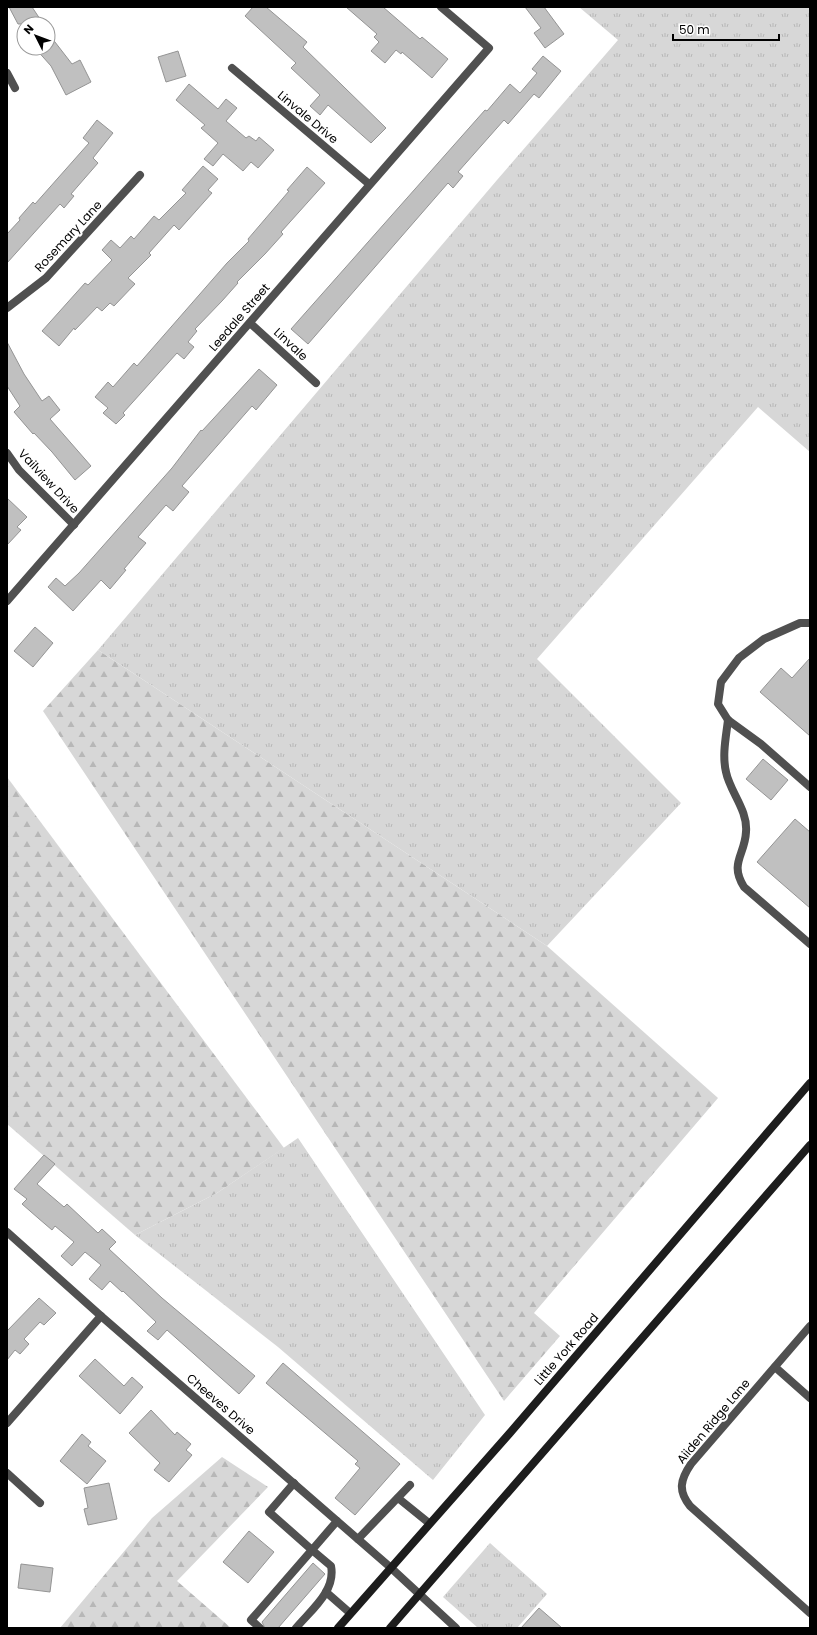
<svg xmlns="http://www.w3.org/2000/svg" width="817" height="1635" font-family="Poppins,sans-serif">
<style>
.grass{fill:url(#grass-tufts)}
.forest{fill:url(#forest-firs)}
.building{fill:#c0c0c0;stroke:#949494}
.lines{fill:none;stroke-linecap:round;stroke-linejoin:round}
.service{stroke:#505050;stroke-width:8}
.minor{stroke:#505050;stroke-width:8}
.secondary{stroke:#1d1d1d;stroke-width:8}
.labels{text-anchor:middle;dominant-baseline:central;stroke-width:4;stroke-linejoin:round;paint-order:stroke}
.street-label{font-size:12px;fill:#000;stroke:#fff}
</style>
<defs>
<pattern id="grass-tufts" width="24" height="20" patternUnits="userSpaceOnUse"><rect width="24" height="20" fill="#d7d7d7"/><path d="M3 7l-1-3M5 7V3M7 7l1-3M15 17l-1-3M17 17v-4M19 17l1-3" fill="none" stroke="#b7b7b7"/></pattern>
<pattern id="forest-firs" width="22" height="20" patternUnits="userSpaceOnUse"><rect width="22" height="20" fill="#d7d7d7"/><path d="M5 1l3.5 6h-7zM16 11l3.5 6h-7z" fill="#b7b7b7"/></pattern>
</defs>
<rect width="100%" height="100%" fill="#fff"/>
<g class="grass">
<polygon points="579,7 810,7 810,452 758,407 537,659 681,803 547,946 98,650 497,180 618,40"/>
<polygon points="298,1138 485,1415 433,1480 278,1347 135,1235 217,1193"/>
<polygon points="490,1543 547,1594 517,1628 478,1628 443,1597"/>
</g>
<g class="forest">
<polygon points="98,650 547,946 718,1098 534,1313 560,1336 504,1401 43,711"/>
<polygon points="7,777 284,1148 217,1193 135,1235 7,1124"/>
<polygon points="222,1457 268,1487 177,1581 231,1628 60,1628 152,1518"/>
</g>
<g class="building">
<polygon points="9,7 32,7 40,19 34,24 18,24"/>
<polygon points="253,7 266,7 307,42 303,47 386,128 371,143 328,105 320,115 310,106 320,95 291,68 296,63 245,16"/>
<polygon points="346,7 383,7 420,39 422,37 448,59 432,78 402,52 401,54 396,50 385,63 371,51 379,42 374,37 377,34"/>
<polygon points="525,7 544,7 564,34 545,48 534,33 541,28"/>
<polygon points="48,33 72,64 80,60 91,82 66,95 51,66 35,48 48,48"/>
<polygon points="178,51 186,76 166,82 158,57"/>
<polygon points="543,56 561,71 539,98 534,94 508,124 504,120 458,172 463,176 453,188 448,183 308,344 291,329 485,110 487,111 510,84 520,93 537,73 532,69"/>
<polygon points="189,84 218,109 226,99 237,108 226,121 246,138 249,136 256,141 259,137 274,150 258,168 251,162 243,171 223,154 213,166 204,159 218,143 201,128 205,125 176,100"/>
<polygon points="97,120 113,133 93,158 98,163 71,194 74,196 64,208 60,204 7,263 7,234 20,220 19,218 33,202 35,204 89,143 83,138"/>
<polygon points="203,166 218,179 208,190 212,193 179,230 174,225 149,253 151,255 128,278 135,284 114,306 110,303 102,311 97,307 75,330 74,328 59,346 42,331 85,283 88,285 112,260 102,250 111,240 120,248 131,236 134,239 154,216 159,220 186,193 182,190"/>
<polygon points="307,167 325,183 281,232 283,234 265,254 237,282 238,283 222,301 195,329 197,331 188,342 194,347 184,359 177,353 123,413 125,415 116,424 103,413 108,408 95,397 108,382 113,387 134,363 137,366 227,263 249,241 248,239 289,191 287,190"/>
<polygon points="7,342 24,374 42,401 49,396 60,410 50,419 91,466 75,480 52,452 34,433 33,434 14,412 20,406 7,386"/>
<polygon points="259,369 277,385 256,410 252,406 182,486 189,492 173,511 166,505 138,537 146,543 124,569 126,570 110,589 101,580 73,611 48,587 56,578 65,586 79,573 172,468 201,430 202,431"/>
<polygon points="7,498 27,517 17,527 21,530 7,545"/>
<polygon points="35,627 53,643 33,667 14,651"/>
<polygon points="810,658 810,736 760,692 781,668 792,678"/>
<polygon points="763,759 788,780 771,800 746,779"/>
<polygon points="795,819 810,832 810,908 757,862"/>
<polygon points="44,1155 55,1164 37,1184 64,1207 67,1204 98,1233 102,1229 116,1242 109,1249 162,1298 255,1376 239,1394 167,1330 158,1340 147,1331 156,1322 123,1291 122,1292 110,1281 102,1290 89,1279 101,1265 85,1252 72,1266 61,1256 74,1242 55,1226 52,1230 38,1218 22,1204 27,1199 14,1189"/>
<polygon points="39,1298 56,1313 44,1325 40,1322 24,1339 29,1344 20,1354 15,1350 7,1360 7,1331"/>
<polygon points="95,1359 124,1386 132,1377 143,1387 120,1414 79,1376"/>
<polygon points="283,1363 400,1464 355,1515 335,1498 360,1468 355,1464 358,1461 266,1383"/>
<polygon points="151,1410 175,1435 177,1432 191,1444 186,1450 192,1455 169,1482 154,1470 160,1463 129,1433"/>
<polygon points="82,1434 91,1442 88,1446 106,1461 87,1484 60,1461"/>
<polygon points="109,1483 117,1519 88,1525 84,1509 88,1508 84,1488"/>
<polygon points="249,1531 274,1552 248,1583 223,1562"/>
<polygon points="313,1563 325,1574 278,1628 265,1628 262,1622"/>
<polygon points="21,1564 53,1568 50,1592 18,1588"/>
<polygon points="539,1608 562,1628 521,1628"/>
</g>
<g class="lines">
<g class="service">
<polyline points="810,623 800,623 764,639 739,658 721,682 718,704 728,720 761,744 810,787"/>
<path d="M728 720C726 737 722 755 726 772 730 792 748 810 746 832 745 855 729 863 744 887L810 944"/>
<polyline points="294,1483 269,1512 312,1550 337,1521"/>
<polyline points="398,1498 429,1523"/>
<polyline points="358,1539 410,1485"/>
<polyline points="326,1592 350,1613"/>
<path d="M260 1628 251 1620 312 1550 331 1566C336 1591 311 1610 296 1628"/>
</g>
<g class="minor">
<polyline points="232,68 369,184"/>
<polyline points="7,73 15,88"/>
<polyline points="7,308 46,278 140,175"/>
<polyline points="250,323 316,383"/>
<polyline points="7,453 19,470 74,525"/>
<polyline points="7,601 489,48 441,7"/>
<polyline points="7,1232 101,1316 390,1567 456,1628"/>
<path d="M810 1326 691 1464C680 1480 678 1491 690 1506L810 1613"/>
<polyline points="775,1367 810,1398"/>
<polyline points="7,1423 101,1316"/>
<polyline points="7,1473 40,1503"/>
</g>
<g class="secondary">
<polyline points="338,1628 509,1434 810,1083"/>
<polyline points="390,1628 810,1145"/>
</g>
</g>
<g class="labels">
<g class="street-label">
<text transform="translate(308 117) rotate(40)">Linvale Drive</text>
<text transform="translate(68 236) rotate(-47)">Rosemary Lane</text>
<text transform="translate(239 317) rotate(-49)">Leedale Street</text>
<text transform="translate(291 344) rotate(43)">Linvale</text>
<text transform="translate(49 481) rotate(47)">Vailview Drive</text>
<text transform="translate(566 1349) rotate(-49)">Little York Road</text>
<text transform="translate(221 1404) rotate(41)">Cheeves Drive</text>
<text transform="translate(713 1421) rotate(-50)">Aiiden Ridge Lane</text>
</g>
</g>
<rect width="817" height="1635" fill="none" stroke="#000000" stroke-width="16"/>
<g transform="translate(36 36) rotate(312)"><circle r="19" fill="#ffffff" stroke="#999999"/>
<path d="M0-3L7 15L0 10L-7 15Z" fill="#000000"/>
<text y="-6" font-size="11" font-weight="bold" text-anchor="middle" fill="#000000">N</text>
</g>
<path d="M673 34v6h106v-6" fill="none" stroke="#000000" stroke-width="2"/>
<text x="679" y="34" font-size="12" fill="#000000" stroke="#ffffff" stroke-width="3" paint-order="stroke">50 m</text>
</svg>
